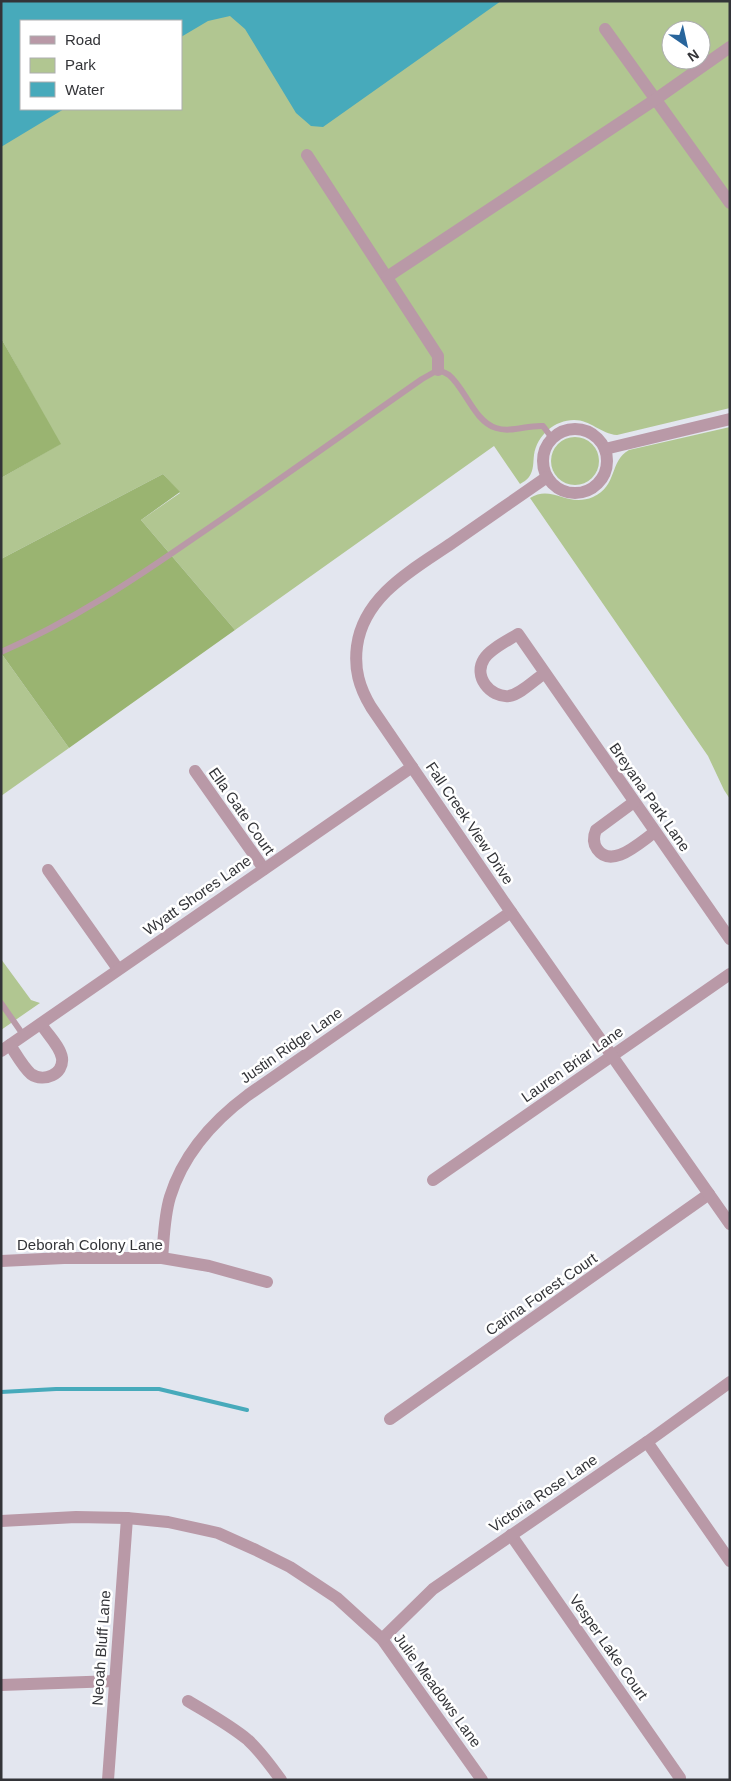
<svg xmlns="http://www.w3.org/2000/svg" width="731" height="1781" font-family="Arial,sans-serif">
<style>
.green{fill:#b1c691;fill-rule:evenodd}
.forest{fill:#9ab471}
.water{fill:#47aabb}
.lines{fill:none;stroke-linecap:round;stroke-linejoin:round}
.stream{stroke:#47aabb;stroke-width:4}
.service{stroke:#b999a7;stroke-width:6}
.minor{stroke:#b999a7;stroke-width:12}
.tertiary{stroke:#b999a7;stroke-width:12}
.labels{text-anchor:middle;dominant-baseline:central;stroke-width:5;stroke-linejoin:round;paint-order:stroke}
.street-label{font-size:15px;fill:#333438;stroke:#fff}
</style>
<rect width="100%" height="100%" fill="#e3e6ef"/>
<g class="green">
<path d="M1 1H730V408L617 435C601 434 591 420 574 420 555 420 537 435 534 455 533 462 534 470 529 477 527 480 523 482 520 484L494 446 235 630 141 520 180 493 163 474 1 559V478L60 444 1 338ZM21 21H181V109H21ZM671 30H701V60H671Z"/>
<path d="M730 427V799L724 790 708 756 530 498C552 484 567 508 593 497 618 486 609 461 629 450Z"/>
<circle cx="575" cy="461" r="24"/>
<polygon points="1,653 69,748 1,796"/>
<polygon points="1,959 31,1000 40,1003 1,1030"/>
</g>
<g class="forest">
<polygon points="1,338 61,444 1,478"/>
<polygon points="163,474 180,492 141,520 235,630 69,748 1,653 1,559"/>
</g>
<polygon class="water" points="1,1 501,1 323,127 311,126 296,113 245,29 230,16 208,21 181,37 181,21 21,21 21,109 64,109 1,147"/>
<g class="lines">
<polyline class="stream" points="1,1392 56,1389 159,1389 247,1410"/>
<g class="service">
<path d="M1 652C70 622 132 581 194 538 271 486 346 432 422 379L438 370C441 371 446 373 449 375 465 388 474 421 496 428 511 433 527 425 543 426L552 438"/>
<polyline points="1,1003 24,1036"/>
</g>
<g class="minor">
<polyline points="605,29 730,203"/>
<polyline points="307,155 438,356 438,370"/>
<polyline points="387,277 656,99 730,47"/>
<path d="M545 673C534 680 521 694 509 696 490 698 473 676 484 659 490 649 507 641 518 634L730 939"/>
<polyline points="195,771 264,869"/>
<path d="M634 802 596 830C593 837 593 843 597 849 612 870 640 842 655 832"/>
<polyline points="48,870 118,969"/>
<path d="M10 1045C16 1054 23 1067 31 1074 44 1083 64 1074 62 1058 60 1046 47 1034 41 1024"/>
<polyline points="1,1051 412,767"/>
<polyline points="433,1180 730,974"/>
<path d="M162 1258C164 1238 164 1217 170 1197 183 1155 213 1121 248 1095L511 912"/>
<polyline points="1,1261 64,1258 162,1258 209,1266 267,1282"/>
<polyline points="390,1419 709,1194"/>
<polyline points="647,1442 730,1561"/>
<polyline points="1,1521 76,1517 127,1518 168,1522 218,1533 256,1550 290,1567 337,1598 382,1639 482,1780"/>
<polyline points="511,1535 680,1778"/>
<polyline points="382,1639 433,1589 647,1442 730,1382"/>
<polyline points="1,1685 115,1681"/>
<path d="M188 1701C208 1713 230 1725 248 1740 261 1752 271 1766 281 1780"/>
<polyline points="108,1780 127,1518"/>
</g>
<g class="tertiary">
<circle cx="575" cy="461" r="32"/>
<polyline points="605,449 730,419"/>
<path d="M547 477C515 499 484 521 452 543 414 569 364 595 357 646 354 669 359 687 371 707L511 912 730 1224"/>
</g>
</g>
<g class="labels">
<g class="street-label">
<text transform="translate(650 797) rotate(55)">Breyana Park Lane</text>
<text transform="translate(242 811) rotate(55)">Ella Gate Court</text>
<text transform="translate(470 823) rotate(56)">Fall Creek View Drive</text>
<text transform="translate(197 895) rotate(-35)">Wyatt Shores Lane</text>
<text transform="translate(291 1045) rotate(-35)">Justin Ridge Lane</text>
<text transform="translate(572 1064) rotate(-35)">Lauren Briar Lane</text>
<text x="90" y="1244">Deborah Colony Lane</text>
<text transform="translate(541 1294) rotate(-35)">Carina Forest Court</text>
<text transform="translate(543 1493) rotate(-34)">Victoria Rose Lane</text>
<text transform="translate(609 1647) rotate(55)">Vesper Lake Court</text>
<text transform="translate(101 1648) rotate(-86)">Neoah Bluff Lane</text>
<text transform="translate(438 1690) rotate(54)">Julie Meadows Lane</text>
</g>
</g>
<rect width="731" height="1781" fill="none" stroke="#333438" stroke-width="5"/>
<rect x="20" y="20" width="162" height="90" fill="#ffffff" stroke="#adaeaf"/>
<rect x="30" y="36" width="25" height="8" fill="#b999a7" stroke="#adaeaf"/>
<text x="65" y="45" font-size="15" fill="#333438">Road</text>
<rect x="30" y="58" width="25" height="15" fill="#b1c691" stroke="#adaeaf"/>
<text x="65" y="70" font-size="15" fill="#333438">Park</text>
<rect x="30" y="82" width="25" height="15" fill="#47aabb" stroke="#adaeaf"/>
<text x="65" y="95" font-size="15" fill="#333438">Water</text>
<g transform="translate(686 45) rotate(146)"><circle r="24" fill="#ffffff" stroke="#adaeaf"/>
<path d="M0-4L9 19L0 12L-9 19Z" fill="#28659c"/>
<text y="-8" font-size="14" font-weight="bold" text-anchor="middle" fill="#333438">N</text>
</g>
</svg>
